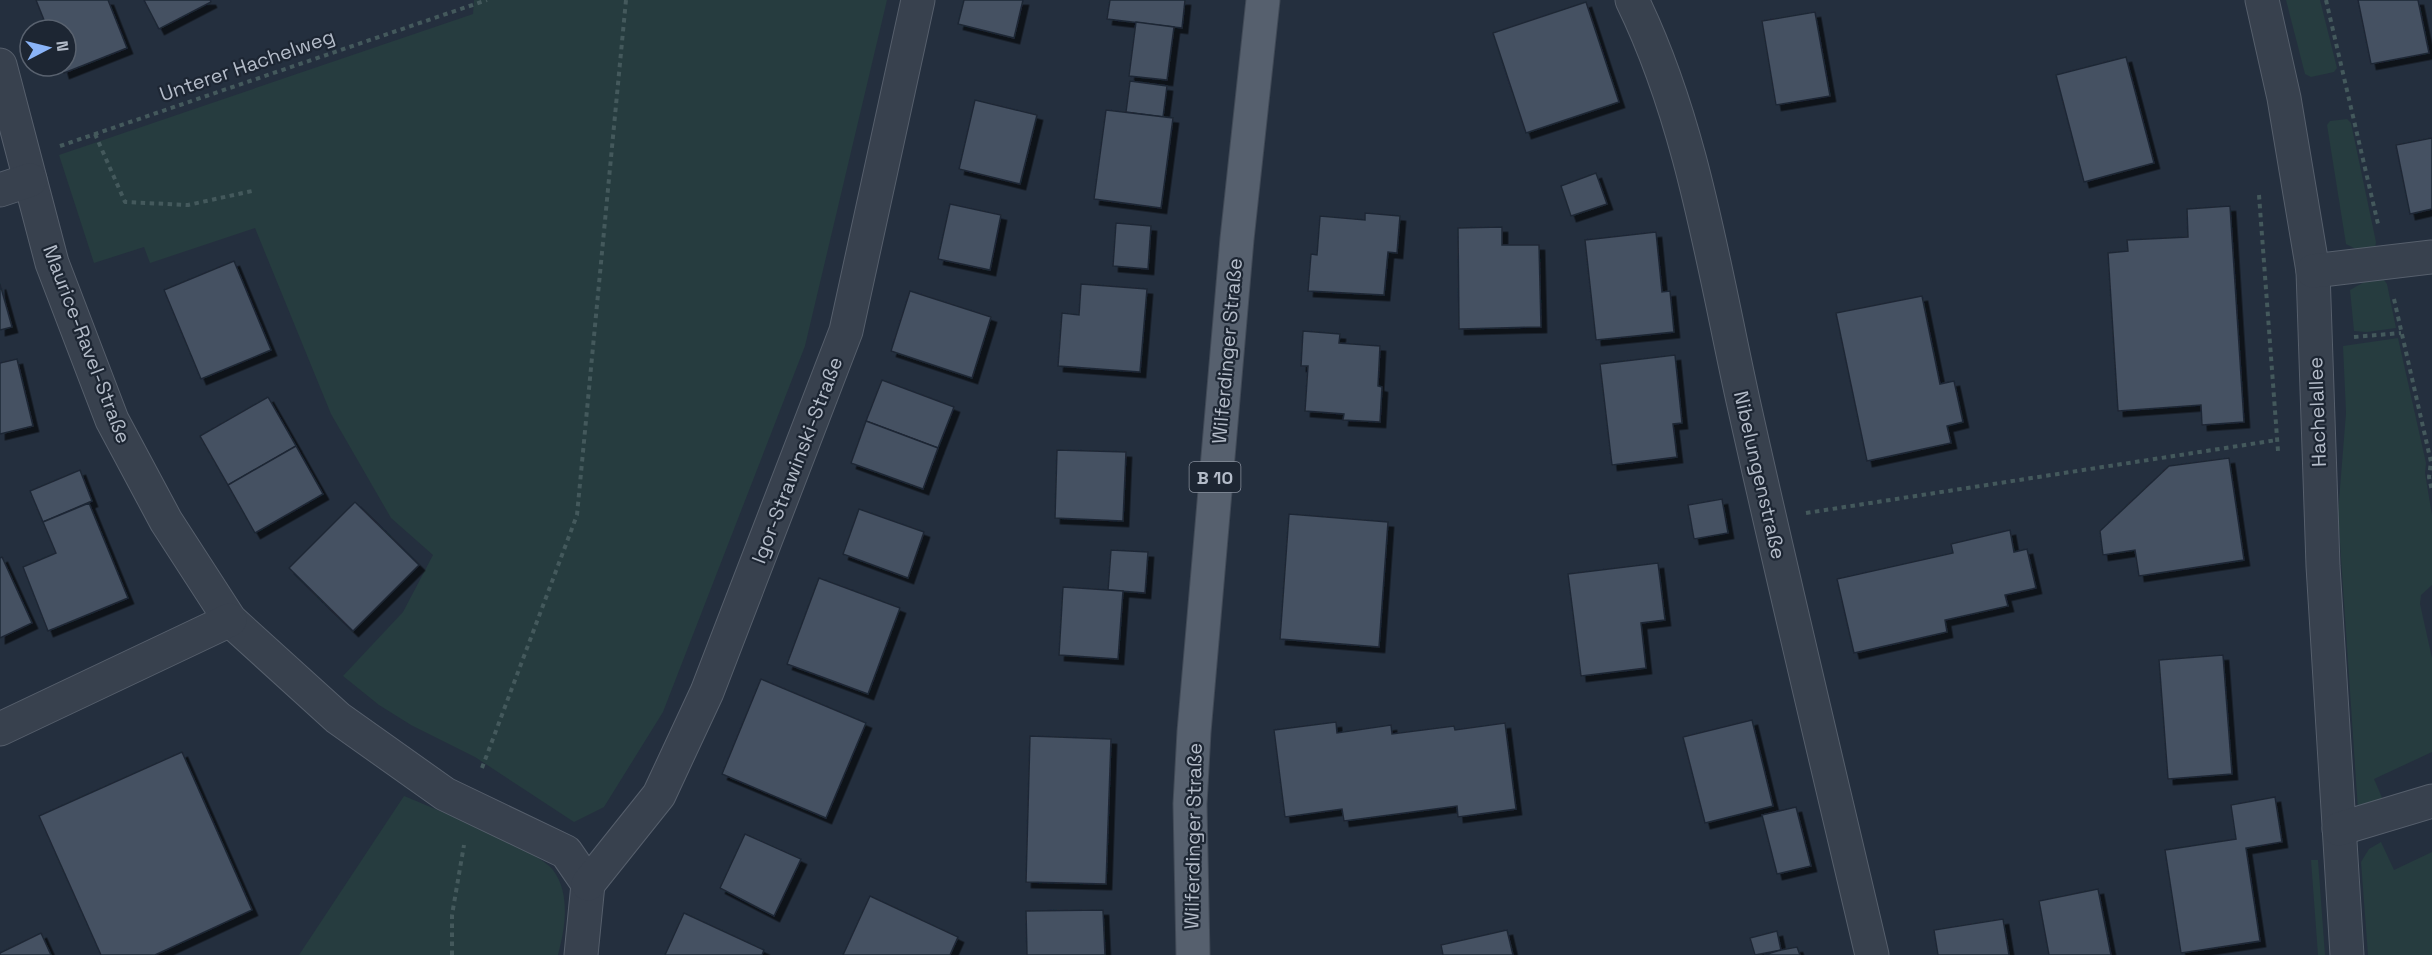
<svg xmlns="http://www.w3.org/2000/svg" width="2432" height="955" font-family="'Space Grotesk',sans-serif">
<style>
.green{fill:#263c3f}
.building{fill:#455162;stroke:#1f2835;stroke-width:1.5;filter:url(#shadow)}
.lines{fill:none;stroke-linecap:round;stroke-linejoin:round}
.minor-casing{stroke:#565f6c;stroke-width:35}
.major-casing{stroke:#414a57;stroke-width:35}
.path{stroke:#44595c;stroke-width:4;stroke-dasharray:4.5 4.5;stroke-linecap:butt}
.minor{stroke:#38414e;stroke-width:33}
.major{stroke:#56606e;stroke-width:33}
.labels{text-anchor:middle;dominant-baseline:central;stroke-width:4.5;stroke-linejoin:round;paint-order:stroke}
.shield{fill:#1d2633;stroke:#878f9c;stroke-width:1.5}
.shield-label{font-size:18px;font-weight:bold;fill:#b4bcc9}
.street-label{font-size:20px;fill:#b4bcc9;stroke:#1d2633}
</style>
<defs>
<filter id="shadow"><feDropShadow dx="5.5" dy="5.5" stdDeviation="0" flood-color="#0009"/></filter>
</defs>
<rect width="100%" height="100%" fill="#242f3e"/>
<g class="green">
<polygon points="474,0 887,0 805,346 663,712 604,807 574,822 475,757 411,725 379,705 343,676 403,612 433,555 391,518 331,414 255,228 150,263 144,247 94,263 59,155 473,14"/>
<polygon points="2286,0 2320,0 2337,68 2334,72 2311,77 2305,74"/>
<polygon points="2347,119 2351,123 2376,242 2375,249 2358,250 2346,244 2327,125 2330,121"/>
<polygon points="2384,280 2387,284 2396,328 2367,332 2354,331 2350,290 2364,282"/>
<polygon points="2398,338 2426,463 2425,473 2432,515 2432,585 2421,595 2420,604 2432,658 2432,752 2374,779 2386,807 2358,810 2338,513 2346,413 2343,346"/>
<path d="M404 796C433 808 538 850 553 870 571 894 565 929 558 955H299Z"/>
<polygon points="2381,842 2394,870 2432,852 2432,955 2368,955 2361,862 2369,849"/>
<polygon points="2311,860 2318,860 2325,955 2318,955"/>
</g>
<g class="building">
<polygon points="36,0 108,0 127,48 64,73 62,66 66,66 66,30 48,30"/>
<polygon points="144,0 210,0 211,2 159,29"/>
<polygon points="964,0 1023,0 1014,38 958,24"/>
<polygon points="1110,0 1185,0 1182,28 1107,19"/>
<polygon points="2358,0 2418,0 2429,53 2371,64"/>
<polygon points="1586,2 1619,102 1526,133 1493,33"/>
<polygon points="1815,12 1830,96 1776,105 1762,21"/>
<polygon points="1136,22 1174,27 1167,80 1129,76"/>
<polygon points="2126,57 2154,163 2084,182 2056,75"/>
<polygon points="1130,81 1167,86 1163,117 1126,112"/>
<polygon points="975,100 1037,115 1020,184 959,169"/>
<polygon points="1106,110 1173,118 1161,208 1094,199"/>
<polygon points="2432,138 2432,209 2410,214 2396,145"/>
<polygon points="1596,173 1607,204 1571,216 1561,186"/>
<polygon points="950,204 1001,215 990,270 938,259"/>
<polygon points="2230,206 2244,422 2202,425 2201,405 2118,411 2108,253 2128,251 2127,240 2188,237 2187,209"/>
<polygon points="1365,213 1400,216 1397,253 1388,252 1384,295 1308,291 1311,254 1317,255 1320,216 1365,220"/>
<polygon points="1116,223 1151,226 1148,269 1113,266"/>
<polygon points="1502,227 1502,245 1539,245 1541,327 1459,329 1458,228"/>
<polygon points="1656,232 1662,292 1670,291 1674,332 1596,340 1585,240"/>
<polygon points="234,261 271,350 201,379 164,290"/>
<polygon points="0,284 12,327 0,330"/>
<polygon points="1081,284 1147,289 1140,372 1058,366 1062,313 1079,315"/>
<polygon points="910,291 991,317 972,378 891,351"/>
<polygon points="1922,296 1940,384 1954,381 1963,422 1947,426 1951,443 1867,461 1836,313"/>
<polygon points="1303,331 1340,334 1339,343 1380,346 1378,386 1382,387 1380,422 1343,420 1344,414 1305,411 1308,366 1301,366"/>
<polygon points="1675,355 1682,423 1673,424 1677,457 1612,465 1600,364"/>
<polygon points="17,359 33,426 0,434 0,363"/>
<polygon points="882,380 954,407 938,448 866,421"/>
<polygon points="268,397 296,446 228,485 200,436"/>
<polygon points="866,421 938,448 923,489 851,463"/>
<polygon points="296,446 323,494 255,533 228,485"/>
<polygon points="1057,450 1126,452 1123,521 1055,518"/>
<polygon points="2229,458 2244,560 2139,576 2135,550 2103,555 2100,531 2169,466"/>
<polygon points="80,470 92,501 43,522 30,491"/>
<polygon points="1722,499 1728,533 1694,539 1688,505"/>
<polygon points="355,502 419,565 353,631 289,568"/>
<polygon points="89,503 128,598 48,631 23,567 56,553 43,522"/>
<polygon points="859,509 924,532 908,578 843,554"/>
<polygon points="1289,514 1388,522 1379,647 1280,639"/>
<polygon points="2010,530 2014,552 2027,549 2036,588 2005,595 2008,606 1945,620 1947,632 1854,653 1837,579 1953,553 1951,544"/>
<polygon points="1111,550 1148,552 1145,593 1108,590"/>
<polygon points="2,557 32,623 0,638 0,558"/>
<polygon points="1658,563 1665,620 1641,623 1646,668 1581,676 1568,574"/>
<polygon points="819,578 900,608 868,694 787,664"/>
<polygon points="1063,587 1123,591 1118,659 1059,655"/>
<polygon points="2223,655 2232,774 2168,779 2159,660"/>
<polygon points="761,679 866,723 826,818 722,774"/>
<polygon points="1752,720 1773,806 1705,823 1683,737"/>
<polygon points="1336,722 1337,733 1391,725 1392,734 1454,726 1455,730 1505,723 1516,809 1458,817 1457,806 1344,821 1342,809 1285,817 1274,730"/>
<polygon points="1030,736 1111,739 1106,884 1026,882"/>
<polygon points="182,752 252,910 155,955 101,955 39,816"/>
<polygon points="2275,797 2282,842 2246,848 2260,941 2181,953 2165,850 2236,839 2231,805"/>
<polygon points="1796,807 1811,866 1777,874 1762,815"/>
<polygon points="745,834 801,859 774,916 720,888"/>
<polygon points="2098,889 2111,955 2049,955 2039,901"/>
<polygon points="870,896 958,937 950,955 843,955"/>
<polygon points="1103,910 1105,955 1027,955 1026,911"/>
<polygon points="684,913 764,950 762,955 665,955"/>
<polygon points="2003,919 2009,955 1938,955 1934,930"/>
<polygon points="1507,930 1513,955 1443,955 1441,945"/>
<polygon points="1777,931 1781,950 1755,955 1750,938"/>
<polygon points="41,933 51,955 0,955 0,953"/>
<polygon points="1797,947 1800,955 1764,955 1781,950"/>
</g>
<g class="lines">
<defs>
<g id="minor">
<path d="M1632 0C1693 125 1714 270 1744 405 1785 589 1829 772 1872 955"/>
<polyline points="2262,0 2284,98 2313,271 2323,566 2347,955"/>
<polyline points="0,65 52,263 112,420 166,521 230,620 338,718 445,794 566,852 588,884 581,955"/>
<polyline points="0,190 30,180"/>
<polyline points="2313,271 2432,257"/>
<polyline points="0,729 230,620"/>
<polyline points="2339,829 2432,801"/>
<polyline points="588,884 659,795 707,692 846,331 918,0"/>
</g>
<polyline id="major" points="1193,955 1190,804 1194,732 1237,239 1263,0"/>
</defs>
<use href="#minor" class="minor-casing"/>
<use href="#major" class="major-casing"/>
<g class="path">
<polyline points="2326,0 2378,224"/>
<polyline points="95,134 125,202 188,205 252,191"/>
<polyline points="60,146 487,0"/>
<polyline points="2259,195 2278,451"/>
<polyline points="2394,299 2431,462 2429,477 2432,491"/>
<polyline points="2354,337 2401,333"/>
<polyline points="1806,513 2277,440"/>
<polyline points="482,768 577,515 626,0"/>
<polyline points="452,955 452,915 464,845"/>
</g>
<use href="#minor" class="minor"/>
<use href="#major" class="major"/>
</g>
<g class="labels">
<rect class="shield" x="1189.5" y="462" width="51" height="30" rx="4.5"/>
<g class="shield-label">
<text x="1215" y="477">B 10</text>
</g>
<g class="street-label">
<text transform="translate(247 65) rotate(-19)">Unterer Hachelweg</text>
<text transform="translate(87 344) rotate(69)">Maurice-Ravel-Straße</text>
<text transform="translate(1227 351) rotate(-85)">Wilferdinger Straße</text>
<text transform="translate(2317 412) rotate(-92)">Hachelallee</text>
<text transform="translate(797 460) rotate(-69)">Igor-Strawinski-Straße</text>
<text transform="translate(1760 475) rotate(77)">Nibelungenstraße</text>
<text transform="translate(1193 836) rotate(-89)">Wilferdinger Straße</text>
</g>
</g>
<g transform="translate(48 48) rotate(83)"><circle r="28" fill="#1d2633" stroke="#59626f" stroke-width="1.5"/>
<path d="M0-4.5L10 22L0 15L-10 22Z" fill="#8ab4f8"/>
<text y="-9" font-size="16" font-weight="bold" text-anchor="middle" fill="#b4bcc9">N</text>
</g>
</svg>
